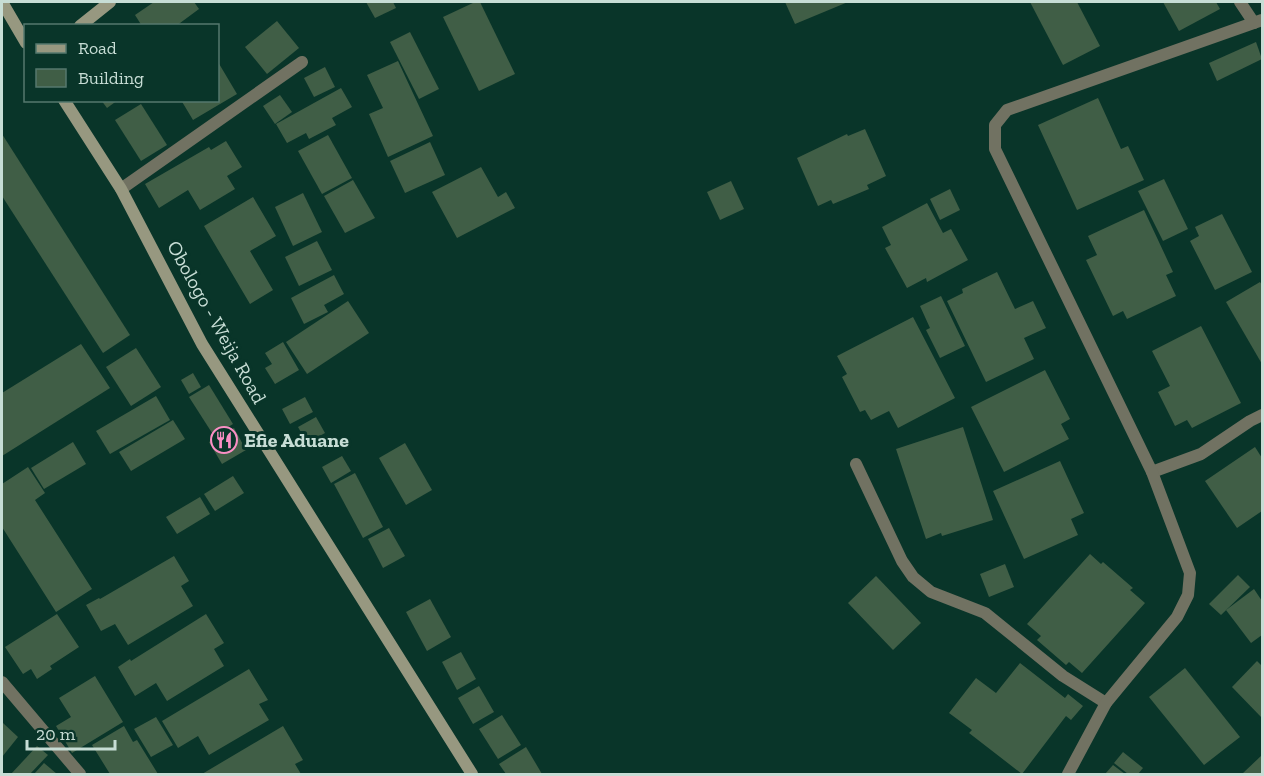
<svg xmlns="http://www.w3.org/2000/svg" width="1264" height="776" font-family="'Zilla Slab',serif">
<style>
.building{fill:#405e46}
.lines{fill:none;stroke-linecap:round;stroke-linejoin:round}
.street{stroke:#717262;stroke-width:12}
.secondary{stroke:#979880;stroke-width:12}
.labels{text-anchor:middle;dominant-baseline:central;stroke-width:6;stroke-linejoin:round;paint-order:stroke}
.street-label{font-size:20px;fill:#c7ddd5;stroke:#093529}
.poi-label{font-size:20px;font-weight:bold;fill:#c7ddd5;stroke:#093529;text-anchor:start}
</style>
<rect width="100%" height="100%" fill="#093529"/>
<g class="building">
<polygon points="154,2 194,2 199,9 176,26 142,26 135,15"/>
<polygon points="366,2 393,2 396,8 375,18"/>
<polygon points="475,2 480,2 515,74 479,91 443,17"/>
<polygon points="785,2 848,2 795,24"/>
<polygon points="1030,2 1077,2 1100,46 1063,65"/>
<polygon points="1163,2 1216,2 1220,9 1179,31"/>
<polygon points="277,21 299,48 267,74 245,47"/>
<polygon points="410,32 439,89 419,99 390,42"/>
<polygon points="1256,42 1262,59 1217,81 1209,63"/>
<polygon points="398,61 433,136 388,157 369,114 383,108 367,75"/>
<polygon points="218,62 237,94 193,120 181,100 218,100"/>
<polygon points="325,67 335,87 314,97 304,78"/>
<polygon points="341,88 352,107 332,118 336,125 309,139 306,133 287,143 276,124"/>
<polygon points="280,95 292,112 275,124 263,106"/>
<polygon points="1098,98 1121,149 1128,146 1144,180 1077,210 1038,125"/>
<polygon points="101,100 118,100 107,108"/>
<polygon points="141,104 167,145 141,161 115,120"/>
<polygon points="865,129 886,176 867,185 869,189 833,204 831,200 818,206 797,158 847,134 848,136"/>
<polygon points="2,134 130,335 103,353 2,196"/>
<polygon points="328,135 352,178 322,194 298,151"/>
<polygon points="226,141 242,167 227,176 235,189 200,210 188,190 159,208 145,184 209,147 211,150"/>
<polygon points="430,142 445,175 405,193 390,161"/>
<polygon points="481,167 498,197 506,192 515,208 457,238 432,192"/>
<polygon points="1164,179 1188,229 1163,241 1138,191"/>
<polygon points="353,180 375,218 345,233 324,196"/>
<polygon points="731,181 744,209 720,220 707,192"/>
<polygon points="950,189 960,210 940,220 930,199"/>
<polygon points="303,193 322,232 293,246 275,207"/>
<polygon points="253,197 276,236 250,251 273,290 250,304 204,226"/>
<polygon points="927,203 943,233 951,229 968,260 927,282 926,278 907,288 885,248 891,245 882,227"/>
<polygon points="1144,210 1173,272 1166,275 1176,296 1127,319 1123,311 1113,316 1086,260 1097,255 1088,236"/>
<polygon points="1222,214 1252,272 1215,290 1190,241 1199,236 1195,227"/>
<polygon points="317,241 332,270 299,286 285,257"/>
<polygon points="997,272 1015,309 1033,301 1046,328 1024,338 1034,359 986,382 947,301 963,293 962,289"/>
<polygon points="334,275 344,294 324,305 328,312 304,324 291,298"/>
<polygon points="1260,282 1262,285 1262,364 1226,302"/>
<polygon points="941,296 965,346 940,358 926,330 930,328 920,306"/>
<polygon points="348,301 369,333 307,374 286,342"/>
<polygon points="913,317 955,398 898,428 889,411 871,420 865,410 860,412 842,377 847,374 837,356"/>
<polygon points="1201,326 1241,403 1192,428 1187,420 1175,426 1158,392 1170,386 1152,351"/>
<polygon points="283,342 299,370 275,384 265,368 272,364 265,353"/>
<polygon points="81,344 110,388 2,456 2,393"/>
<polygon points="136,348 161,387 131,406 106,367"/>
<polygon points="1045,370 1070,419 1061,424 1069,439 1004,472 971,407"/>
<polygon points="193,373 201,387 189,394 181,380"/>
<polygon points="209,385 233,424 214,436 189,397"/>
<polygon points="156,396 170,420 110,454 96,431"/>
<polygon points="305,397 313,412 290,424 282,409"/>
<polygon points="316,417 325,433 307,443 298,427"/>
<polygon points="173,420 185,439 131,471 119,452"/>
<polygon points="963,427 993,520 942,536 941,533 926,539 896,449"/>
<polygon points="234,428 246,450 222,464 209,442"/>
<polygon points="73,442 86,464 44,489 31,468"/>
<polygon points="405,443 432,490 406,505 379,458"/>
<polygon points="1255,447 1262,458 1262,511 1237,528 1205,481"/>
<polygon points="342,456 351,471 331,483 322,467"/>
<polygon points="1060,461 1084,513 1071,519 1078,535 1024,559 993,491"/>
<polygon points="28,467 45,493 35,500 92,589 56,612 2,527 2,484"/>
<polygon points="355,473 383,527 363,538 334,484"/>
<polygon points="233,476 244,493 215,511 204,494"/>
<polygon points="200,497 210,514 177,534 166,517"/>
<polygon points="389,528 405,556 383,568 368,539"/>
<polygon points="1090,554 1101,564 1103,562 1133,588 1130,590 1145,603 1082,673 1069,662 1066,665 1037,640 1041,636 1027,624"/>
<polygon points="174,556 189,581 181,586 193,606 128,645 115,624 101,631 86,605 99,598 100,599"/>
<polygon points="1005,564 1014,587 989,597 980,574"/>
<polygon points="1238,575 1250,587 1221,615 1209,604"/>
<polygon points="876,576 921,623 893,650 848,603"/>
<polygon points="1254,589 1262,601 1262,635 1251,643 1226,610"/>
<polygon points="430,599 451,637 427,651 406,612"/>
<polygon points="57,614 79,647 50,666 52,669 37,679 31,669 23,674 5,647"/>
<polygon points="206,614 224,643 214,649 224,666 167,701 156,683 135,696 118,667 130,659 131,661"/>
<polygon points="461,652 476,679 457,690 442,662"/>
<polygon points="1257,661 1262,666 1262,718 1232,687"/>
<polygon points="1020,663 1065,698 1068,694 1083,706 1071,720 1066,716 1022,774 969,733 972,730 949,713 976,678 996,693"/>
<polygon points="1185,668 1240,737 1204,765 1149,697"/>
<polygon points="249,669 268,700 259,704 269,720 209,755 198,736 178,748 162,721"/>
<polygon points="95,676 123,722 72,753 56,726 71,717 59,698"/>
<polygon points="479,686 494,712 473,724 458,698"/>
<polygon points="502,715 521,745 498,759 479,729"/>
<polygon points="156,717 173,745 151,757 134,729"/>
<polygon points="3,723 18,737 2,757 2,724"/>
<polygon points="124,726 133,742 137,740 158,774 110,774 92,745"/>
<polygon points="283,726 303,760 295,764 301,774 202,774"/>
<polygon points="37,746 48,755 30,774 11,774"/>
<polygon points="526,747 542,774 506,774 499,764"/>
<polygon points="1123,752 1143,768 1138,774 1128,774 1114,763"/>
<polygon points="1262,755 1262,774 1242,774"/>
<polygon points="44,763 57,774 34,774"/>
<polygon points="1113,765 1125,774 1105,774"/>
</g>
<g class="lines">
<g class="street">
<polyline points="1240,2 1254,23"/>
<polyline points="121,189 302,62"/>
<polyline points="856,464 902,561 913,577 931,592 985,613 1063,676 1106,703"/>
<polyline points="1152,472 1201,454 1250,421 1262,415"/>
<polyline points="2,682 80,774"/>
<polyline points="1068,774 1106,703 1177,617 1188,595 1190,573 1152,472 995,149 995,125 1007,110 1262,20"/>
</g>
<g class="secondary">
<polyline points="2,2 26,43"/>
<polyline points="80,26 110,2"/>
<polyline points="64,100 121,189 202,344 472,774"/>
</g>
</g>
<defs>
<symbol id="restaurant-ring" viewBox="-11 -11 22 22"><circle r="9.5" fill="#093529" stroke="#fb8fc4" stroke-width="1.5"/><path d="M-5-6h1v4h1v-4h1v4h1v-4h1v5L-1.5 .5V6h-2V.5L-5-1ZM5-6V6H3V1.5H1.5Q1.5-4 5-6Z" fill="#fb8fc4"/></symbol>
</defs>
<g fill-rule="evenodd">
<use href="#restaurant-ring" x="209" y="425" width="30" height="30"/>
</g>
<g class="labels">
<g class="street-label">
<text transform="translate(217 322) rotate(61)">Obologo - Weija Road</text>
</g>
<g class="poi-label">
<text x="244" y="440">Efie Aduane</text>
</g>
</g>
<rect width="1264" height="776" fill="none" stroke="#c7ddd5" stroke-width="6"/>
<rect x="24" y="24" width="195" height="78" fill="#093529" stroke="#55786e" stroke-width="1.5"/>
<rect x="36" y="44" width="30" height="9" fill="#979880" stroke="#55786e" stroke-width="1.5"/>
<text x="78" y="54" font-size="18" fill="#c7ddd5">Road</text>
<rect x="36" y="69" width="30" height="18" fill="#405e46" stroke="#55786e" stroke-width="1.5"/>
<text x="78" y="84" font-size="18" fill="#c7ddd5">Building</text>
<path d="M27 740v9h88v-9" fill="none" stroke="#c7ddd5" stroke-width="3"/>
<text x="36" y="740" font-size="18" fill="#c7ddd5" stroke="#093529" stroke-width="4.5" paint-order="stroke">20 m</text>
</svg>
